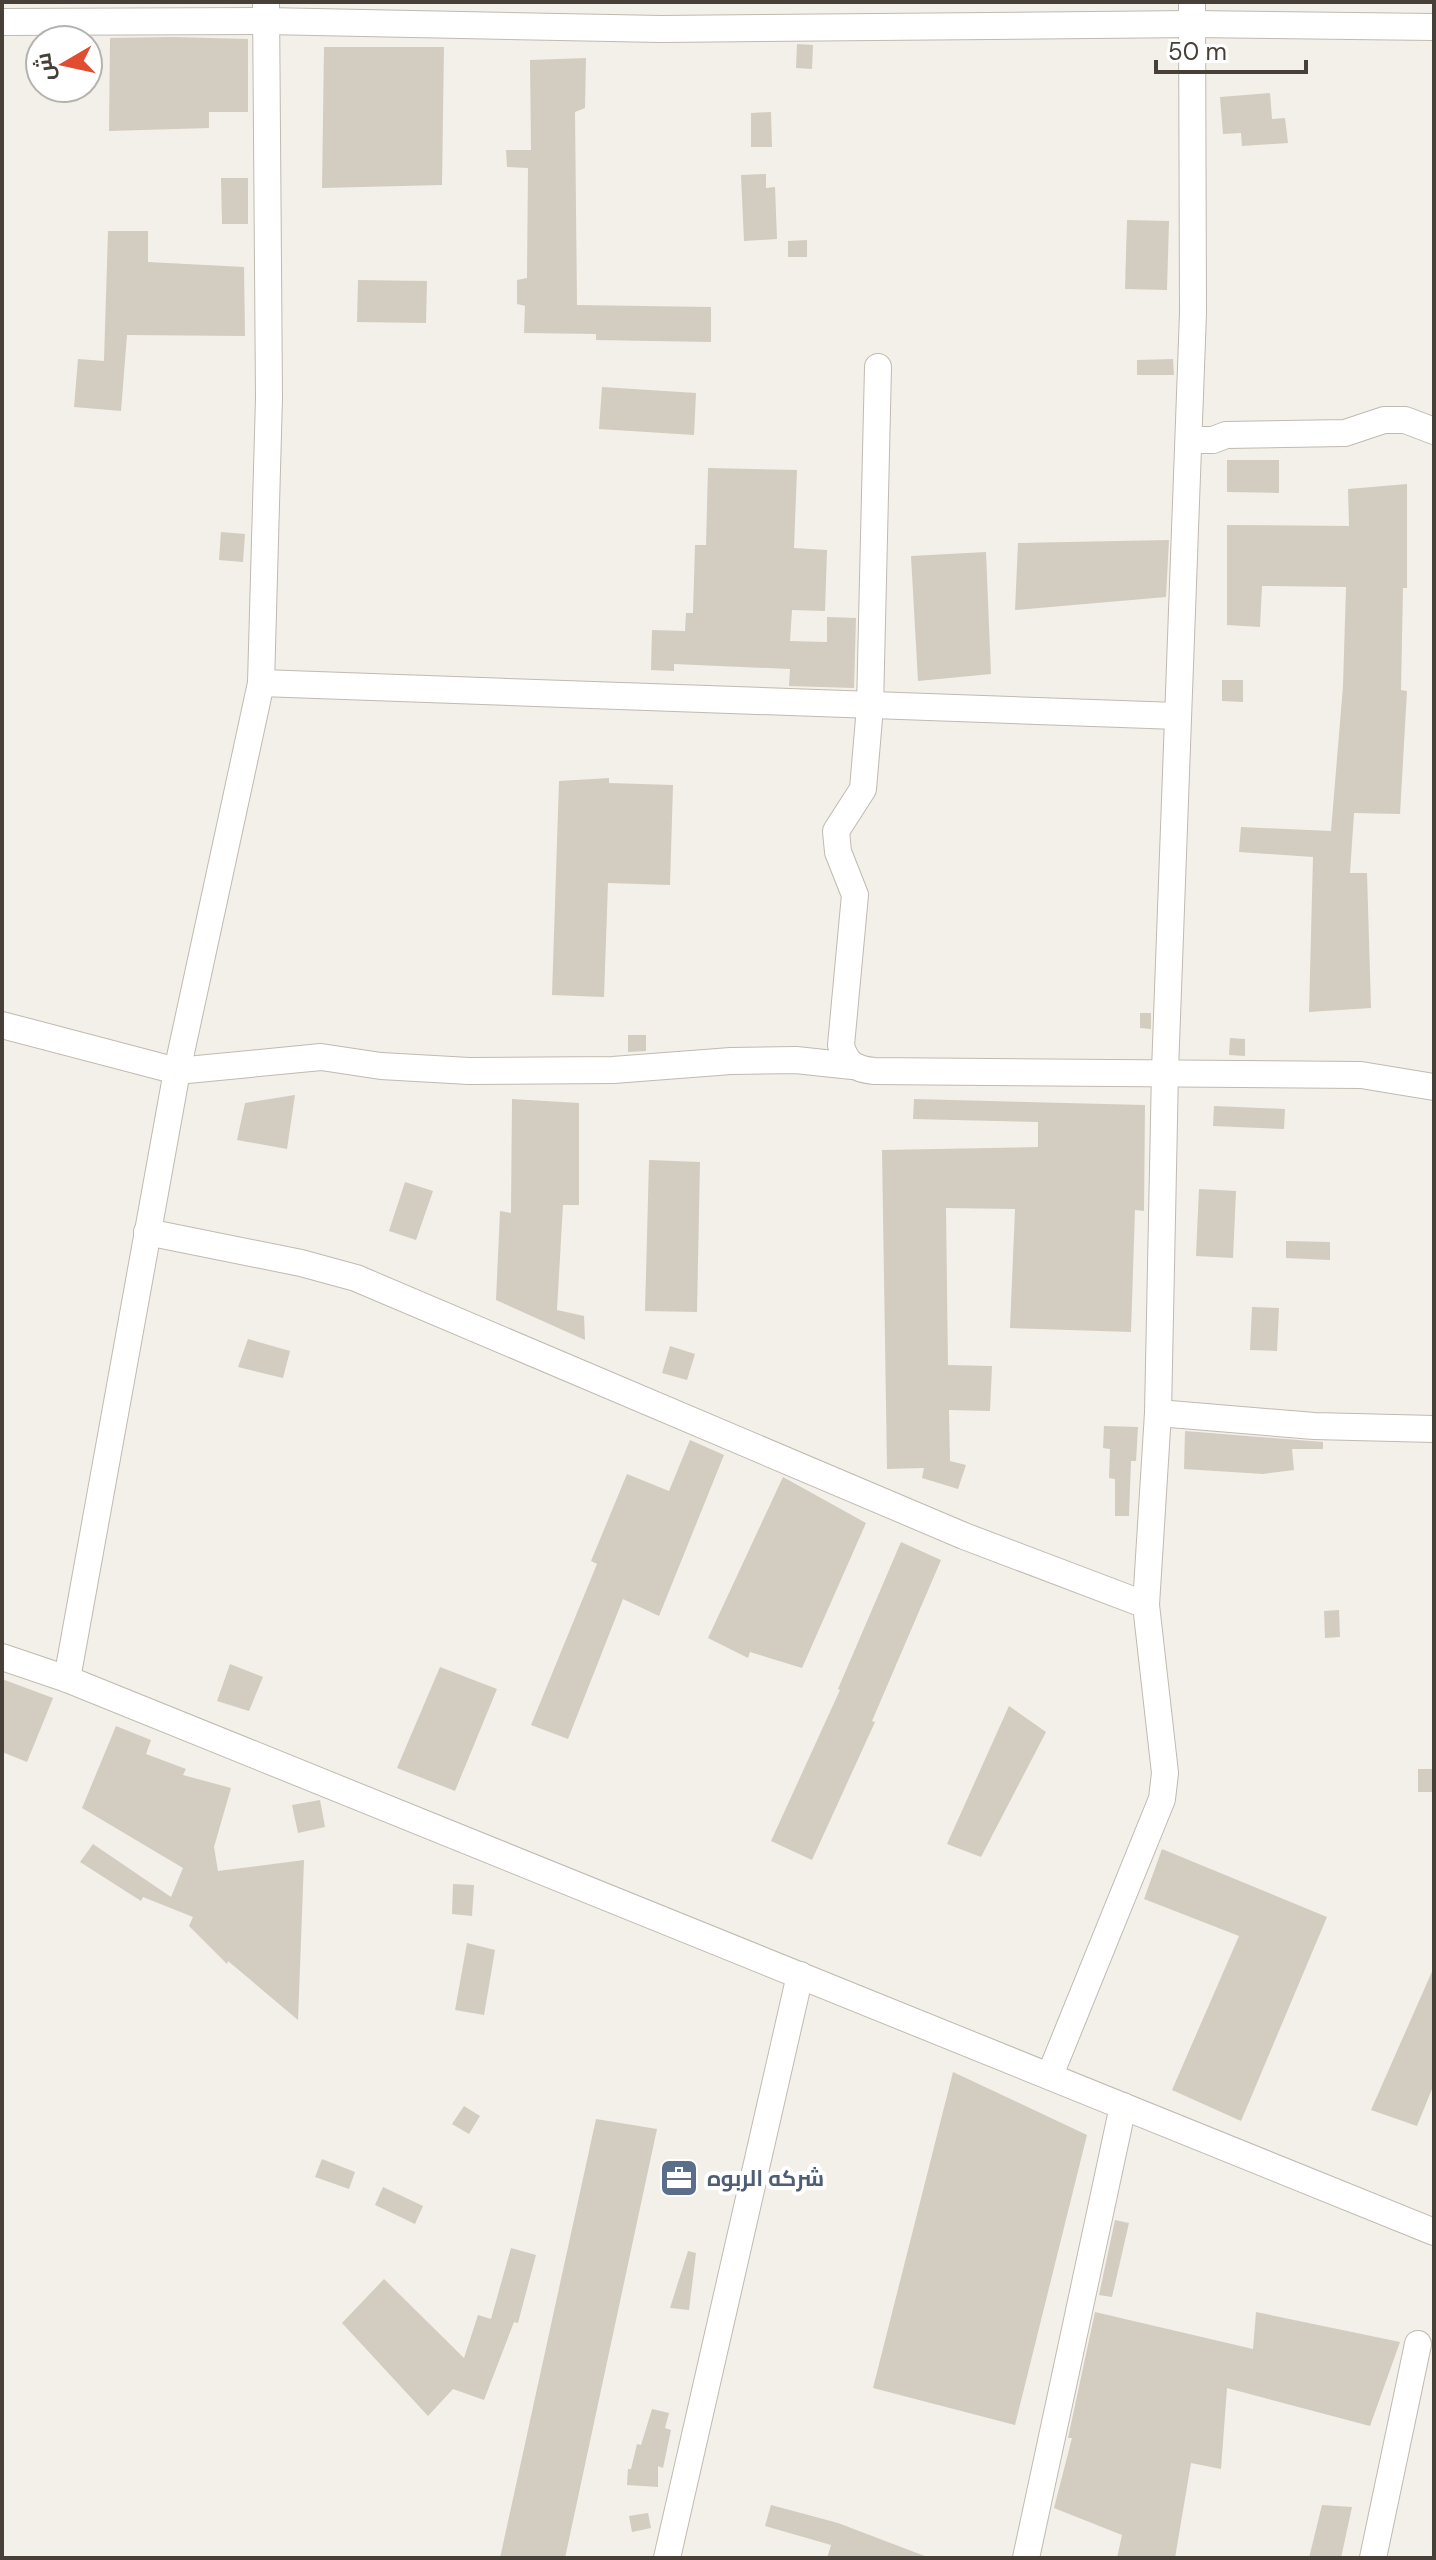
<svg xmlns="http://www.w3.org/2000/svg" width="1436" height="2560" font-family="'DM Sans',Cairo,sans-serif">
<style>
.building{fill:#d3ccc0}
.lines{fill:none;stroke-linecap:round;stroke-linejoin:round}
.minor-casing{stroke:#c0bab0;stroke-width:28}
.minor{stroke:#fff;stroke-width:26}
.labels{text-anchor:middle;dominant-baseline:central;stroke-width:8;stroke-linejoin:round;paint-order:stroke}
.service-label{font-size:22px;font-weight:bold;fill:#4e5e75;stroke:#fff;text-anchor:start}
</style>
<rect width="100%" height="100%" fill="#f3f0e9"/>
<g class="building">
<polygon points="172,37 248,39 248,112 209,112 209,128 109,131 110,38"/>
<polygon points="797,44 813,45 812,69 796,68"/>
<polygon points="324,47 444,47 442,185 322,188"/>
<polygon points="586,58 585,108 575,112 577,305 711,307 711,342 596,340 596,334 524,333 525,306 517,304 517,280 527,278 528,168 507,167 506,150 531,150 530,60"/>
<polygon points="1270,93 1272,119 1285,118 1288,143 1242,146 1241,133 1223,134 1220,97"/>
<polygon points="771,112 772,147 751,147 751,113"/>
<polygon points="766,174 766,188 775,187 777,239 744,241 741,175"/>
<polygon points="221,178 248,178 248,224 222,224"/>
<polygon points="1127,220 1169,221 1167,290 1125,289"/>
<polygon points="108,231 148,231 148,262 244,267 245,336 127,335 121,411 74,407 78,359 104,361"/>
<polygon points="807,240 807,257 788,257 788,241"/>
<polygon points="358,280 427,281 426,323 357,322"/>
<polygon points="1173,359 1174,375 1137,375 1137,360"/>
<polygon points="602,387 696,393 694,435 599,429"/>
<polygon points="1227,460 1279,460 1279,493 1227,492"/>
<polygon points="708,468 797,470 794,548 827,550 825,611 792,610 790,641 827,642 827,617 856,618 854,688 789,686 790,669 674,664 674,671 651,670 652,630 685,631 686,613 693,613 695,545 706,545"/>
<polygon points="1407,484 1407,588 1403,588 1401,690 1407,691 1400,814 1354,813 1350,873 1367,873 1371,1008 1309,1012 1313,857 1239,852 1241,827 1331,831 1343,686 1346,587 1262,586 1260,627 1227,625 1227,525 1349,526 1348,489"/>
<polygon points="221,532 245,534 243,562 219,560"/>
<polygon points="1169,540 1166,597 1015,610 1018,543"/>
<polygon points="986,552 991,674 918,681 911,556"/>
<polygon points="1222,680 1243,680 1243,702 1222,701"/>
<polygon points="609,778 609,783 673,785 670,885 608,883 604,997 552,995 559,781"/>
<polygon points="1140,1013 1151,1013 1151,1029 1140,1028"/>
<polygon points="628,1035 646,1035 646,1051 628,1052"/>
<polygon points="1230,1038 1245,1039 1245,1056 1229,1055"/>
<polygon points="295,1095 287,1149 237,1140 245,1103"/>
<polygon points="512,1099 579,1103 579,1205 563,1205 557,1310 584,1316 585,1340 496,1300 500,1211 511,1213"/>
<polygon points="914,1099 1145,1105 1144,1211 1135,1210 1131,1332 1010,1328 1015,1209 946,1208 948,1365 992,1366 990,1411 949,1410 950,1461 966,1465 958,1489 922,1478 924,1468 887,1469 882,1150 1038,1147 1038,1122 913,1119"/>
<polygon points="1214,1106 1285,1109 1284,1129 1213,1126"/>
<polygon points="649,1160 700,1162 697,1312 645,1311"/>
<polygon points="405,1182 433,1191 416,1240 389,1231"/>
<polygon points="1199,1189 1236,1191 1233,1258 1196,1256"/>
<polygon points="1286,1241 1330,1242 1330,1260 1286,1258"/>
<polygon points="1252,1307 1279,1308 1277,1351 1250,1350"/>
<polygon points="248,1339 290,1351 283,1378 238,1367"/>
<polygon points="670,1346 695,1354 687,1380 662,1373"/>
<polygon points="1104,1426 1138,1427 1136,1461 1131,1461 1129,1516 1115,1516 1115,1479 1109,1478 1110,1449 1103,1448"/>
<polygon points="1185,1431 1323,1442 1323,1449 1292,1449 1294,1470 1263,1474 1184,1469"/>
<polygon points="690,1440 724,1455 659,1616 623,1599 568,1739 531,1725 597,1564 591,1561 627,1474 669,1491"/>
<polygon points="783,1477 866,1523 802,1668 750,1652 748,1658 708,1638"/>
<polygon points="901,1542 941,1560 872,1721 875,1722 812,1860 771,1841 840,1690 838,1689"/>
<polygon points="1339,1610 1340,1637 1325,1638 1324,1611"/>
<polygon points="230,1664 263,1677 249,1711 217,1701"/>
<polygon points="440,1667 497,1689 455,1791 397,1768"/>
<polygon points="2,1679 53,1698 27,1762 2,1752"/>
<polygon points="1009,1706 1046,1732 981,1857 947,1844"/>
<polygon points="116,1726 151,1740 146,1754 186,1769 183,1775 231,1788 214,1847 218,1871 304,1860 298,2020 228,1961 227,1964 189,1926 193,1917 143,1897 141,1901 80,1862 93,1844 171,1897 183,1868 82,1808"/>
<rect x="1418" y="1769" width="16" height="23"/>
<polygon points="320,1800 325,1827 298,1833 292,1805"/>
<polygon points="1162,1849 1327,1917 1241,2121 1172,2090 1239,1936 1144,1899"/>
<polygon points="453,1884 474,1885 472,1916 452,1914"/>
<polygon points="467,1943 495,1950 484,2015 455,2010"/>
<polygon points="1434,1967 1434,2084 1417,2126 1371,2110"/>
<polygon points="953,2072 1087,2135 1015,2425 873,2388"/>
<polygon points="464,2106 480,2116 469,2134 452,2124"/>
<polygon points="596,2119 657,2129 565,2558 500,2558"/>
<polygon points="322,2159 355,2172 349,2189 315,2177"/>
<polygon points="383,2187 423,2206 415,2224 375,2205"/>
<polygon points="1115,2220 1129,2223 1112,2297 1099,2295"/>
<polygon points="511,2248 536,2255 518,2323 514,2322 484,2400 453,2389 428,2416 342,2323 384,2279 464,2358 478,2315 491,2319"/>
<polygon points="688,2251 696,2253 689,2310 670,2308"/>
<polygon points="1095,2312 1253,2349 1256,2312 1400,2342 1370,2426 1227,2388 1221,2469 1191,2463 1175,2558 1117,2558 1122,2535 1054,2508 1072,2438 1068,2438"/>
<polygon points="652,2409 669,2413 665,2428 671,2430 663,2468 658,2466 658,2487 627,2485 628,2469 631,2469 637,2444 641,2445"/>
<polygon points="771,2505 838,2523 930,2558 827,2558 831,2545 765,2526"/>
<polygon points="1322,2505 1352,2507 1341,2558 1309,2558"/>
<polygon points="648,2513 651,2528 632,2532 629,2516"/>
</g>
<g class="lines">
<defs>
<g id="minor">
<polyline points="2,22 266,21 661,29 1193,24 1434,27"/>
<path d="M878 367 870 707 863 789 836 831 838 852 855 895 841 1045C846 1064 855 1069 874 1071L1361 1075 1434 1087"/>
<polyline points="1189,440 1213,440 1226,435 1345,433 1384,420 1405,420 1434,431"/>
<polyline points="261,683 1177,716"/>
<polyline points="2,1025 177,1071 321,1057 381,1066 469,1071 613,1070 731,1061 796,1060 852,1066"/>
<polyline points="147,1232 301,1263 356,1278 964,1536 1146,1605"/>
<polyline points="1158,1413 1314,1426 1434,1429"/>
<polyline points="2,1657 67,1679 1434,2232"/>
<polyline points="67,1679 177,1071 261,683 269,398 266,2"/>
<polyline points="1050,2075 1162,1799 1165,1773 1146,1605 1158,1413 1165,1071 1193,313 1192,2"/>
<polyline points="667,2558 800,1975"/>
<polyline points="1026,2558 1123,2106"/>
<polyline points="1373,2558 1418,2344"/>
</g>
</defs>
<use href="#minor" class="minor-casing"/>
<use href="#minor" class="minor"/>
</g>
<defs>
<symbol id="office-square" viewBox="-11 -11 22 22"><rect x="-9" y="-9" width="18" height="18" rx="4" fill="#5c6f8a" stroke="#fff"/><path d="M-6-3h4V-5.5h4V-3h4V5H-6ZM-1-4.5V-3h2v-1.5ZM-6 0V1H6V0Z" fill="#fff"/></symbol>
</defs>
<g fill-rule="evenodd">
<use href="#office-square" x="657" y="2156" width="44" height="44"/>
</g>
<g class="labels">
<g class="service-label">
<text x="707" y="2178">شركه الربوه</text>
</g>
</g>
<rect width="1436" height="2560" fill="none" stroke="#464038" stroke-width="8"/>
<g transform="translate(64 64) rotate(261)"><circle r="38" fill="#ffffff" stroke="#b5b3af" stroke-width="2"/>
<path d="M0-6L14 30L0 20L-14 30Z" fill="#e14d31"/>
<text y="-12" font-size="22" font-weight="bold" text-anchor="middle" fill="#464038">ش</text>
</g>
<path d="M1156 60v12h150v-12" fill="none" stroke="#464038" stroke-width="4"/>
<text x="1168" y="60" font-size="24" fill="#464038" stroke="#ffffff" stroke-width="6" paint-order="stroke">50 m</text>
</svg>
